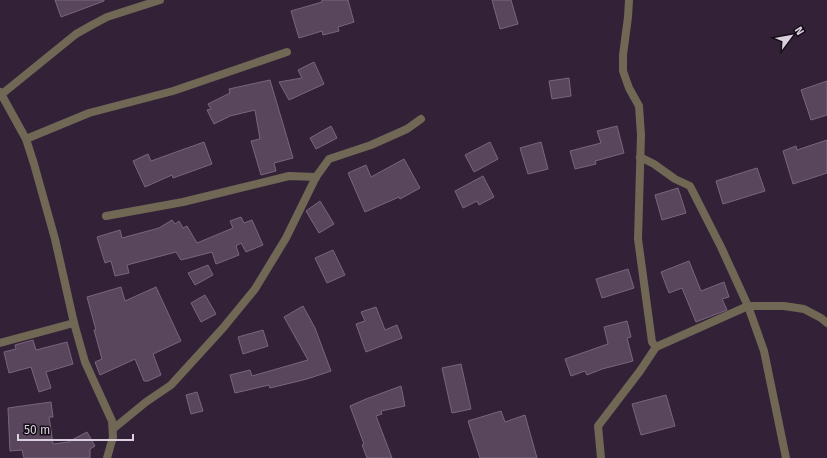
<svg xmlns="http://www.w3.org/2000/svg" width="827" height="458" font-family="'Fira Sans',sans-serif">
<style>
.building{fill:#59465d;stroke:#79667e}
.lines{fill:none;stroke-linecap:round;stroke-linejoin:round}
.minor{stroke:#706755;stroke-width:8}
</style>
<rect width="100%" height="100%" fill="#332237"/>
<g class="building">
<polygon points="55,0 104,0 104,1 61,17"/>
<polygon points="322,0 348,0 354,22 338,27 339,31 323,35 322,31 299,38 291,11 322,2"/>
<polygon points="492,0 511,0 518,24 500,29"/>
<polygon points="314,62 324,84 289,100 279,82 302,78 298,70"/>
<polygon points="569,78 571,96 552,99 549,81"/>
<polygon points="270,80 293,158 274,163 276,171 261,175 251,141 260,139 255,110 230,116 214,124 207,110 211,109 208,104 230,93 229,89"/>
<polygon points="827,81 827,115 811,120 801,90"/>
<polygon points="331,126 337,138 316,149 310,138"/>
<polygon points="617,126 624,153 595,161 596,164 575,169 570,151 601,143 597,131"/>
<polygon points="827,140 827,173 793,184 783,151 796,146 797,150"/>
<polygon points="204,142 212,164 173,178 172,175 145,187 133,161 148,154 151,161"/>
<polygon points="490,142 498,159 474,172 465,155"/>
<polygon points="541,142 548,169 528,174 520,148"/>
<polygon points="404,159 420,188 400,199 399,197 365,212 348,173 366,165 371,177"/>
<polygon points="757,168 765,191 723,204 716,181"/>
<polygon points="483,176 494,197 479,205 477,201 463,208 455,191"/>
<polygon points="678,188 686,213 662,220 655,195"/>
<polygon points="320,201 334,224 319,233 306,211"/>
<polygon points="241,217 244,223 252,220 263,245 246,252 241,243 236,246 239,255 216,264 212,252 181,260 176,252 127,265 129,273 115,276 111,261 105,263 97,237 120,230 122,238 159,228 172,220 175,224 179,221 183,228 187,226 197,243 233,228 230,221"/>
<polygon points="333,250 345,275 327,283 315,258"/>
<polygon points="689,261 701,291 724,282 729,297 722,299 727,310 696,322 682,288 669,293 661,272"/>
<polygon points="208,265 213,275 195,285 188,273"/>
<polygon points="628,269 634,288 602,298 596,279"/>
<polygon points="121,287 125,301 156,287 181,341 153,354 161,375 148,381 144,381 135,359 100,375 95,362 102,359 94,330 96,330 87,297"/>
<polygon points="205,295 216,314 201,322 191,303"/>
<polygon points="303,306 315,328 331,371 307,379 270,388 269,385 235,393 230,375 250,370 252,376 308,360 284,317"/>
<polygon points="376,307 385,330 397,325 402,338 366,352 356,324 365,321 361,312"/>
<polygon points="627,321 631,337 627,338 633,361 602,369 587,375 585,371 571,376 565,359 608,344 604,327"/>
<polygon points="263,330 268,346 243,354 238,337"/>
<polygon points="33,340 36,350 67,342 73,364 46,372 51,388 39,392 31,367 9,373 4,352 16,349 15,345"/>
<polygon points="461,364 471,409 452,413 442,368"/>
<polygon points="401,386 405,406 381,411 382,414 376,416 392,458 367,458 362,445 364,444 350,406 366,399"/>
<polygon points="197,392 203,411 191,414 186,395"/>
<polygon points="666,395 675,426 641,435 632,404"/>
<polygon points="51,402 53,417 49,417 53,444 68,442 87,432 95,446 90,449 90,458 24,458 22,450 10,451 8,408"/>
<polygon points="501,411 505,422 525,415 537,458 480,458 468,421"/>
</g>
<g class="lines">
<g class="minor">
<polyline points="0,92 26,139 34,164 55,239 74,323 85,362 112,421 113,437 107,458"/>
<polyline points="2,94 76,34 92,25 107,17 160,0"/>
<polyline points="26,139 89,113 173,91 287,52"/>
<polyline points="640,157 654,164 675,179 690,186 721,247 748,306 764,351 786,458"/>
<polyline points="106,216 183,202 289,176 316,177"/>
<polyline points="0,343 74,323"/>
<polyline points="656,347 748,306 784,306 804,309 821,318 827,323"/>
<polyline points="113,429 146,402 171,385 223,328 255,289 286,238 316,177 329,159 371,145 407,129 421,119"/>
<polyline points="601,458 598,426 640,371 656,347 652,342 638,239 641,135 639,106 629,88 623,71 623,55 628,17 629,0"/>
</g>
</g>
<g transform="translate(791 36) rotate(58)" stroke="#160f18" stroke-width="3" paint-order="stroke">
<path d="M0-3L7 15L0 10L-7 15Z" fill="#dbd0de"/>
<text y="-6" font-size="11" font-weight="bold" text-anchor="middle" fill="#dbd0de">N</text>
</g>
<path d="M18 434v6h115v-6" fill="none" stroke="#dbd0de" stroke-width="2"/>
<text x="24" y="434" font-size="12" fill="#dbd0de" stroke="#160f18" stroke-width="3" paint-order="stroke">50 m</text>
</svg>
